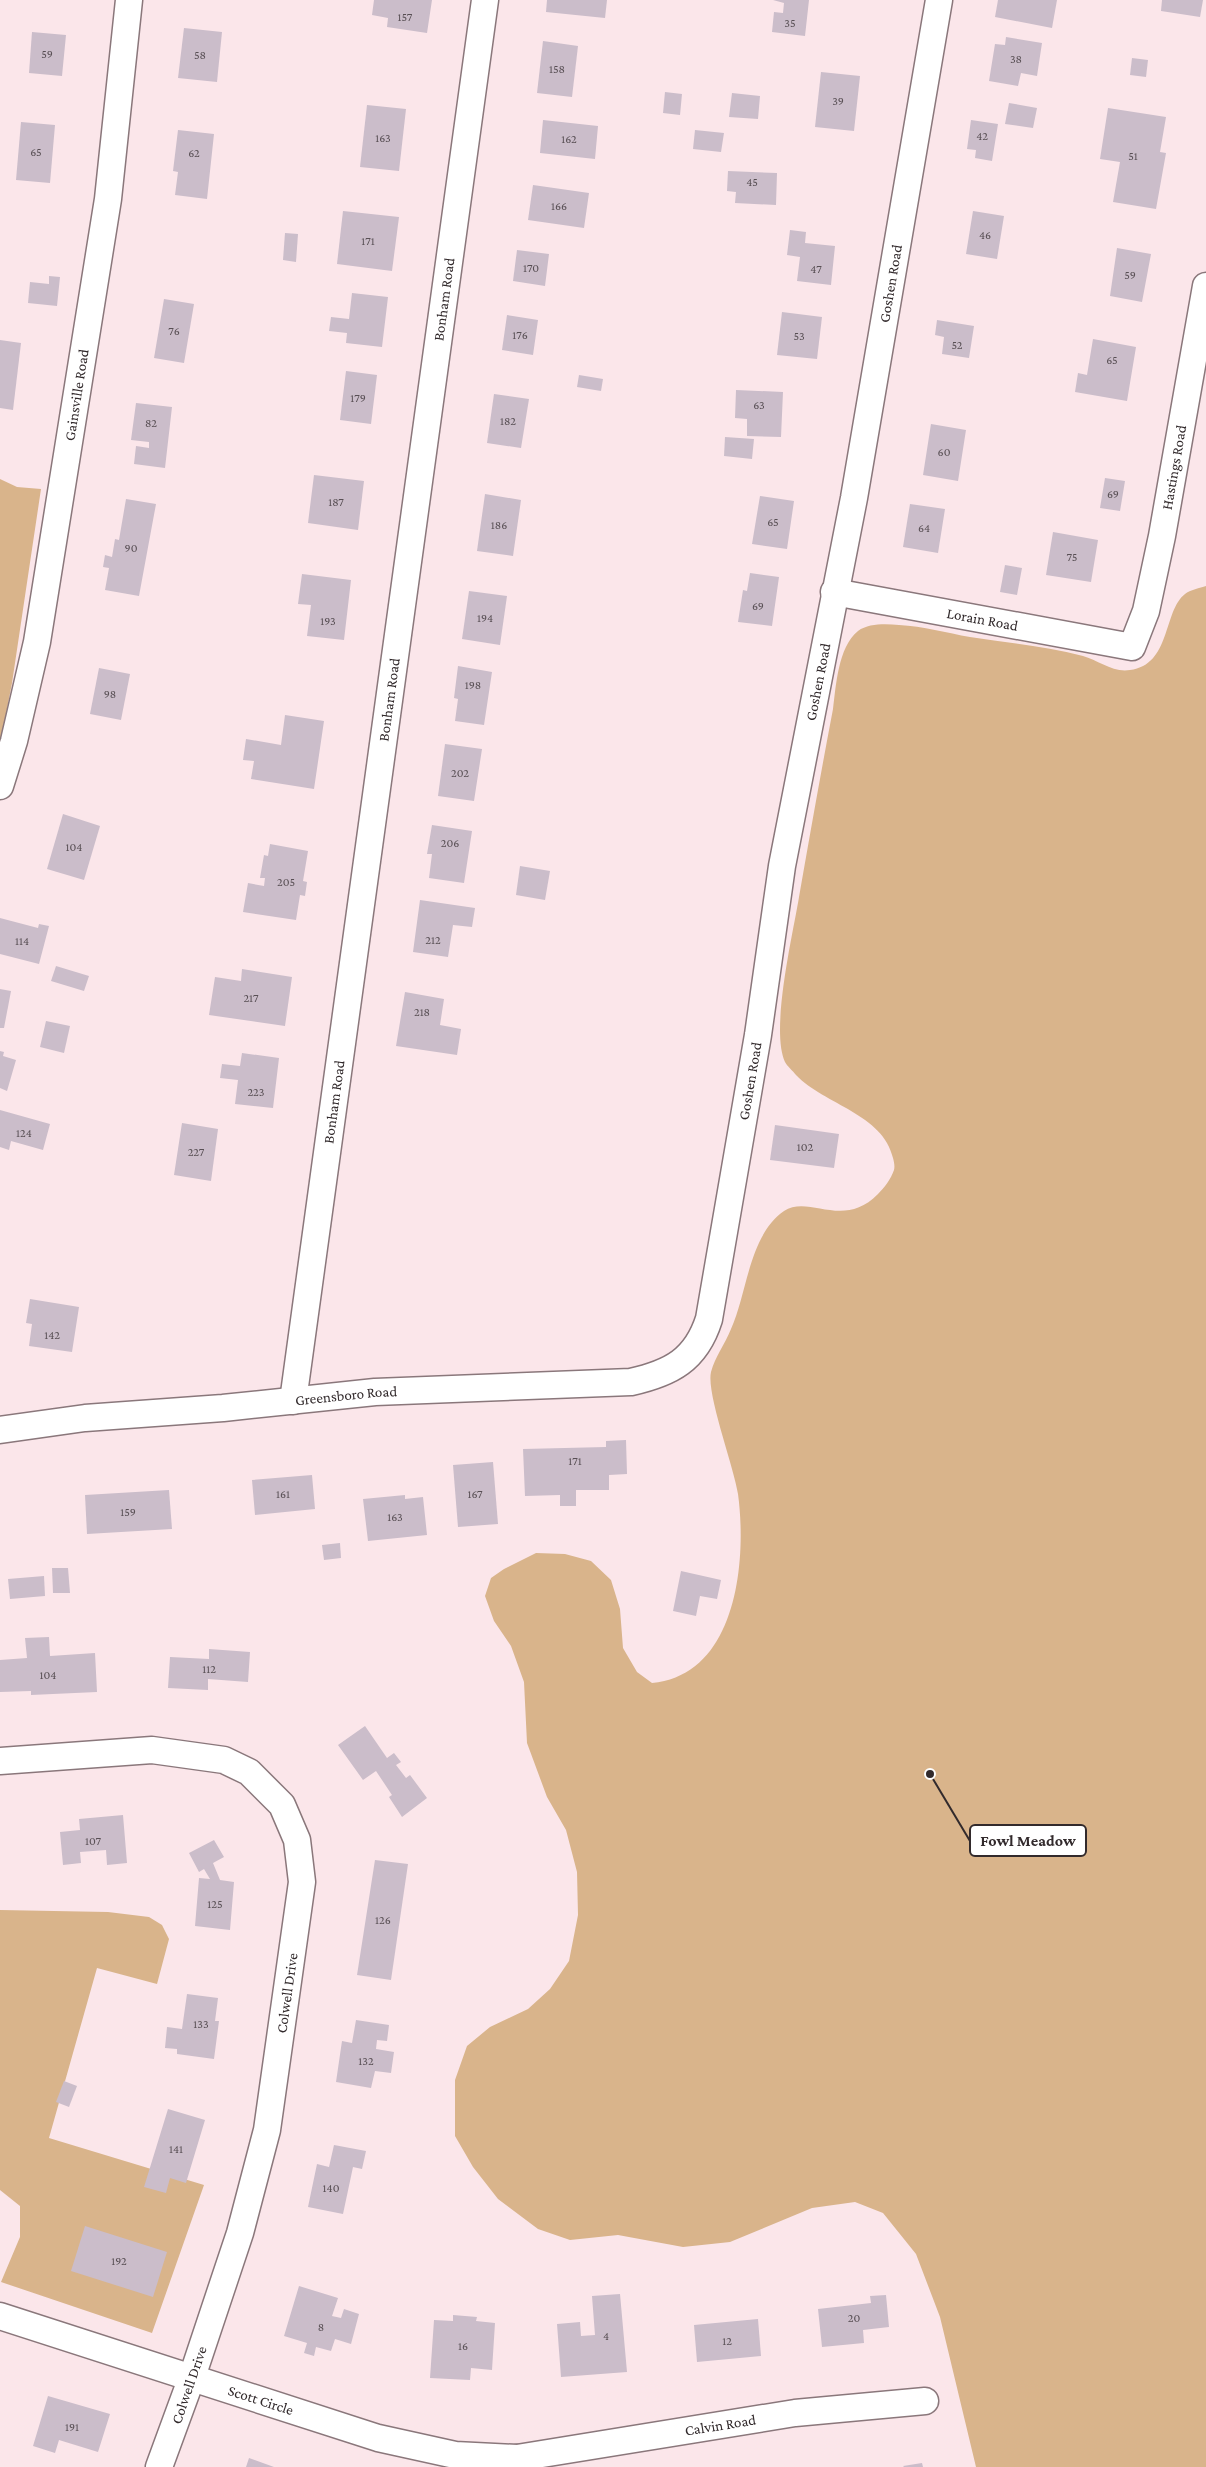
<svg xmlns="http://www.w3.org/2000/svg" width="1206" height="2467" font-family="'Crimson Pro',serif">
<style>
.green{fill:#d9b48b}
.building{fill:#cbbdca}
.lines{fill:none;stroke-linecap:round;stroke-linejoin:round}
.minor-casing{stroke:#8a777b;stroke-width:29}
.minor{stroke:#fff;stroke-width:26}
.labels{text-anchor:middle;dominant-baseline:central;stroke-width:4;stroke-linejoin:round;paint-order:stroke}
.number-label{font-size:12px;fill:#584f54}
.street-label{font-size:15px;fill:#322a2c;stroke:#fff}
.leader{fill:none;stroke:#322a2c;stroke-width:2}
.callout-dot{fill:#322a2c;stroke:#fff;stroke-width:2}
.callout{fill:#fff;stroke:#322a2c;stroke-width:2}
.callout-label{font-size:16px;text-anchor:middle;font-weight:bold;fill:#322a2c}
</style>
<rect width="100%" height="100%" fill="#fbe6ea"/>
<g class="green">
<polygon points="0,479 17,487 41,489 12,683 0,745"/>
<path d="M1206 586V2467H976L940 2317 916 2254 883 2213 855 2202 812 2208 730 2242 683 2247 618 2235 570 2240 538 2229 498 2199 473 2167 455 2136V2080L467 2046 490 2027 528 2009 550 1989 569 1961 578 1915 577 1872 566 1830 547 1797 527 1743 524 1682 511 1646 494 1621 485 1596 491 1578 504 1569 536 1553 565 1554 591 1561 611 1580 620 1609 623 1648 637 1672 652 1683C737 1675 747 1561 738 1494 734 1467 706 1393 711 1372 715 1357 725 1344 731 1329 747 1294 749 1235 784 1211 809 1194 843 1230 878 1194 884 1188 891 1179 894 1170 895 1166 894 1162 893 1158 883 1114 825 1105 796 1075 793 1071 787 1066 785 1062 770 1030 793 934 799 897 810 834 821 772 833 709 836 686 838 647 858 631 869 623 886 624 899 625 923 626 947 633 970 637 1008 643 1046 646 1083 656 1098 660 1113 673 1130 670 1171 665 1163 611 1185 594 1190 590 1200 588 1206 586Z"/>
<polygon points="0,1910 108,1912 149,1917 162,1925 169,1939 157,1984 97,1968 49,2138 204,2185 152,2333 1,2282 20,2237 20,2206 0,2190"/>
</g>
<g class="building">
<polygon points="374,0 432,0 427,33 387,27 388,18 372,15"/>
<polygon points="547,0 607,0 605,18 546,12"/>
<polygon points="773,0 809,0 805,36 772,32 774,12 783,13 784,3"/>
<polygon points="998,0 1057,0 1052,28 995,17"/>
<polygon points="1162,0 1203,0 1200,17 1161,11"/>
<polygon points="184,28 222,32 217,82 178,78"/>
<polygon points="32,32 66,35 62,76 29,73"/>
<polygon points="1006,37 1042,43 1037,76 1021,73 1018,86 989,81 995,44 1005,45"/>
<polygon points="543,41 578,46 572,97 537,93"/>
<polygon points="1132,58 1148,60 1146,77 1130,75"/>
<polygon points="821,72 860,76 854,131 815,127"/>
<polygon points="665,92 682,94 680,115 663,113"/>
<polygon points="732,93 760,96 758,119 729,117"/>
<polygon points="1009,103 1037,108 1033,128 1005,124"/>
<polygon points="367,105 406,109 399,171 360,167"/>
<polygon points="1108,108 1166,117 1160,152 1166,153 1156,209 1113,202 1120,162 1100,159"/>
<polygon points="543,120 598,126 595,159 540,153"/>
<polygon points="971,120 998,124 992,161 975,158 976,150 967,149"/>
<polygon points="21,122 55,125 50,183 16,180"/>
<polygon points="178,130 214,134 207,199 175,195 178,172 173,171"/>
<polygon points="695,130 724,133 721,152 693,149"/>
<polygon points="728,171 777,173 776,205 735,203 736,192 727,191"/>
<polygon points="533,185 589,193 584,228 528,220"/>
<polygon points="343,211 399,217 392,271 337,264"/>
<polygon points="973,211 1004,216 997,259 966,254"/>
<polygon points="790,230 806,232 805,243 835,246 831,285 797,281 800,257 787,255"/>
<polygon points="285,233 298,234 296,262 283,260"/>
<polygon points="1117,248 1151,254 1142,302 1110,296"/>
<polygon points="517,250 549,254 545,286 513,281"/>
<polygon points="49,276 60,277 57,306 28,303 30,282 49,284"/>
<polygon points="352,293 388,297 382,347 346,343 347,333 329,331 331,317 349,319"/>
<polygon points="164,299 194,304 184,363 154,358"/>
<polygon points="782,312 822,317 817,359 777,355"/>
<polygon points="507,315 538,320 533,355 502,350"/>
<polygon points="937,320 974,326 969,358 942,354 944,337 935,335"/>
<polygon points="1093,339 1136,347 1127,401 1075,392 1078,373 1087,375"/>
<polygon points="0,340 21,343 13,410 0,408"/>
<polygon points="346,371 377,375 371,424 340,420"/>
<polygon points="579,375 603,379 601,391 577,387"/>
<polygon points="736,390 783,392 781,437 747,436 747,419 735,418"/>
<polygon points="494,394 529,399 521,448 487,443"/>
<polygon points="136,403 172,407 165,468 134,464 136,446 149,448 149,442 131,440"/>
<polygon points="931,424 966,430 958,481 923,475"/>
<polygon points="725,437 754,439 752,459 724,456"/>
<polygon points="314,475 364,481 358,530 308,523"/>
<polygon points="1105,478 1125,481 1120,511 1100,508"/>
<polygon points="485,494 521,500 513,556 477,551"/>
<polygon points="760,496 794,501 787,549 752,544"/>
<polygon points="126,499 156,504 139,596 105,590 109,568 103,567 105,555 112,557 115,539 119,540"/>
<polygon points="910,504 945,509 938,553 903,547"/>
<polygon points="1053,532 1098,540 1091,582 1046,575"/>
<polygon points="1005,565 1022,568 1017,595 1000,592"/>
<polygon points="750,573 779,577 772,626 738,622 743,590 747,591"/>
<polygon points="302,574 351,580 344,640 307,636 311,605 298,604"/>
<polygon points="469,591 507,596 500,645 462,639"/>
<polygon points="458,666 492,672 484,725 455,721 458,699 454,698"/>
<polygon points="99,668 130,674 121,720 90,714"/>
<polygon points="285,715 324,721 314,789 251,779 254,761 243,760 246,739 281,745"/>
<polygon points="445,744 482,749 474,801 438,796"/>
<polygon points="63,814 100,826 84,880 47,869"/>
<polygon points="432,825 472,831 464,883 429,878 432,854 427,854"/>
<polygon points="270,844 308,851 303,881 307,882 305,896 300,895 296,920 243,912 248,883 264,886 265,878 260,878 264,855 268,856"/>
<polygon points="520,866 550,871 545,900 516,895"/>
<polygon points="420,900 475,908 472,927 453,925 448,957 413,952"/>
<polygon points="0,918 38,928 39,924 49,926 39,964 0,954"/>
<polygon points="56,966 89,976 84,991 51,981"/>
<polygon points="242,969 292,977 285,1026 209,1015 215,977 241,981"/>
<polygon points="0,989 11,991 4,1028 0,1028"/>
<polygon points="405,992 444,999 440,1025 461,1029 457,1055 396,1046"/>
<polygon points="46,1021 70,1026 64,1053 40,1047"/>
<polygon points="0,1051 4,1052 3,1056 16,1060 7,1091 0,1088"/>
<polygon points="242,1053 279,1058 273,1108 235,1104 238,1080 220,1078 222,1064 240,1066"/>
<polygon points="0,1110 50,1124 43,1150 11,1141 9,1150 0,1147"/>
<polygon points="182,1123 218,1129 211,1181 174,1175"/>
<polygon points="775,1125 839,1134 834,1168 770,1160"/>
<polygon points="30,1299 79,1307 72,1352 29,1346 32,1324 26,1323"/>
<polygon points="626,1440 627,1474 609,1475 609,1490 576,1490 576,1506 560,1506 560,1495 525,1496 523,1449 606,1447 606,1441"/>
<polygon points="493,1462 498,1524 458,1527 453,1465"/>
<polygon points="312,1475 315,1509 255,1515 252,1480"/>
<polygon points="169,1490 172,1529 87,1534 85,1495"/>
<polygon points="405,1495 405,1499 423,1497 427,1535 368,1541 363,1499"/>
<polygon points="340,1543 341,1558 324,1560 322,1545"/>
<polygon points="52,1568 68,1568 70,1593 53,1593"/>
<polygon points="681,1571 721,1580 717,1599 700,1596 696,1616 673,1611"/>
<polygon points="44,1576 45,1596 10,1599 8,1579"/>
<polygon points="49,1637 50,1656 95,1653 97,1692 31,1695 31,1691 0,1692 0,1660 27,1658 25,1638"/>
<polygon points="209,1649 250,1652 248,1682 208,1679 208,1690 168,1688 170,1657 209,1659"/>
<polygon points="365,1726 387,1758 394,1753 401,1762 396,1765 406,1778 410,1775 427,1798 402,1817 389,1797 392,1795 376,1771 363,1780 338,1745"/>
<polygon points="123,1815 127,1863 107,1865 106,1850 80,1852 81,1863 63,1865 60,1832 80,1830 79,1819"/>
<polygon points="214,1840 224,1857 213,1863 220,1880 234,1882 230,1930 195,1926 199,1878 210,1879 204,1869 199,1872 189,1853"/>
<polygon points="375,1860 408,1864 391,1980 357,1975"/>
<polygon points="187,1994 218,1998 215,2021 219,2021 214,2059 177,2054 177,2049 165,2048 167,2027 182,2029"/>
<polygon points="356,2020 389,2025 387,2041 377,2040 376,2049 394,2052 391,2073 375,2071 371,2088 336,2082 342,2041 352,2043"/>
<polygon points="64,2081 77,2086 69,2107 56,2102"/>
<polygon points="168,2109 205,2120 186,2183 170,2178 166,2193 144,2187"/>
<polygon points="334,2145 366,2151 362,2169 353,2167 343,2214 308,2207 317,2164 329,2167"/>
<polygon points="85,2226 167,2252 153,2297 71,2271"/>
<polygon points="299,2286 338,2298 332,2316 341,2318 344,2309 359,2314 351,2344 335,2339 331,2351 316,2347 314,2356 304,2353 307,2343 284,2336"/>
<polygon points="620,2294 627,2372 561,2377 557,2324 580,2322 581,2336 595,2335 592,2296"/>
<polygon points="886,2295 889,2327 863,2330 864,2343 822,2347 818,2309 871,2303 870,2296"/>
<polygon points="453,2315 477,2317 476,2321 495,2323 492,2370 471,2368 470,2380 430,2378 434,2320 453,2321"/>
<polygon points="758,2319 761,2356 697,2362 694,2325"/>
<polygon points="48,2396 110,2414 98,2452 59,2440 55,2453 33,2446"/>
<polygon points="249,2458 274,2467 246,2467"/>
<polygon points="922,2463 923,2467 904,2467 903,2466"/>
</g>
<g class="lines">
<defs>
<g id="minor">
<path id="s1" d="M834 592 1132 647 1146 611 1162 536 1206 286"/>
<path id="s2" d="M0 786 14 741 37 642 108 199 129 0"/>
<path id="s3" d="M293 1401 485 0"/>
<path id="s4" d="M0 1430 85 1418 223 1408 375 1392 631 1382C671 1373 696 1360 709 1319L758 1035 782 866 854 498 939 0"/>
<polyline points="0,1761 152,1750 224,1760 249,1772 282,1805 297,1840 302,1882 267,2130 240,2233 192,2377 159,2467"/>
<path id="s5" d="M0 2316 378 2438 455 2455 517 2458 516 2467"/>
<path id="s6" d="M517 2458 795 2413 925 2401"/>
</g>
</defs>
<use href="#minor" class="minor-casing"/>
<use href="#minor" class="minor"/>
</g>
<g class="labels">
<g class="number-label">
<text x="405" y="17">157</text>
<text x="790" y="23">35</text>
<text x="47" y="54">59</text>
<text x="200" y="55">58</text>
<text x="1016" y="59">38</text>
<text x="557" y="69">158</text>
<text x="838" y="101">39</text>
<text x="982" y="136">42</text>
<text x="383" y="138">163</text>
<text x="569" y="139">162</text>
<text x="36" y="152">65</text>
<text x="194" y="153">62</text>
<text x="1133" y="156">51</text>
<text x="752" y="182">45</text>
<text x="559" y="206">166</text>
<text x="985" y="235">46</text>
<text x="368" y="241">171</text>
<text x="531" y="268">170</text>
<text x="816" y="269">47</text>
<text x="1130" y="275">59</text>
<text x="174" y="331">76</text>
<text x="520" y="335">176</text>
<text x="799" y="336">53</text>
<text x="957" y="345">52</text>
<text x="1112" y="360">65</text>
<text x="358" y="398">179</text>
<text x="759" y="405">63</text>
<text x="508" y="421">182</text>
<text x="151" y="423">82</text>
<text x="944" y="452">60</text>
<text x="1113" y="494">69</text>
<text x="336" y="502">187</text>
<text x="773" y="522">65</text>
<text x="499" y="525">186</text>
<text x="924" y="528">64</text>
<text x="131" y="548">90</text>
<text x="1072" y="557">75</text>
<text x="758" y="606">69</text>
<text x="485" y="618">194</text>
<text x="328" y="621">193</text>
<text x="473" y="685">198</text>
<text x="110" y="694">98</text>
<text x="460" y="773">202</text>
<text x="450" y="843">206</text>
<text x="74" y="847">104</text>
<text x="286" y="882">205</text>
<text x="433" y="940">212</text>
<text x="22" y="941">114</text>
<text x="251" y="998">217</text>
<text x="422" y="1012">218</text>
<text x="256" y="1092">223</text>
<text x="24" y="1133">124</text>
<text x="805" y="1147">102</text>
<text x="196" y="1152">227</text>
<text x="52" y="1335">142</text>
<text x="575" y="1461">171</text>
<text x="283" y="1494">161</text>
<text x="475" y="1494">167</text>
<text x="128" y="1512">159</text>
<text x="395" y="1517">163</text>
<text x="209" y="1669">112</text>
<text x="48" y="1675">104</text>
<text x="93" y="1841">107</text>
<text x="215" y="1904">125</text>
<text x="383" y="1920">126</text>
<text x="201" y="2024">133</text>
<text x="366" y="2061">132</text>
<text x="176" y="2149">141</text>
<text x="331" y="2188">140</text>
<text x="119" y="2261">192</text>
<text x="854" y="2318">20</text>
<text x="321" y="2327">8</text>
<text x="606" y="2336">4</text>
<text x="727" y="2341">12</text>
<text x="463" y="2346">16</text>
<text x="72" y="2427">191</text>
</g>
<g class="street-label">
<text stroke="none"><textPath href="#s4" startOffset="1791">Goshen Road</textPath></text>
<text stroke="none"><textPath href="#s3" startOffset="1112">Bonham Road</textPath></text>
<text stroke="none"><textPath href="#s2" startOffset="399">Gainsville Road</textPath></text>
<text stroke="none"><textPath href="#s1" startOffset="488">Hastings Road</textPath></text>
<text stroke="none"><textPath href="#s1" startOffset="151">Lorain Road</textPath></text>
<text stroke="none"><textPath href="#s4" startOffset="1386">Goshen Road</textPath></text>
<text stroke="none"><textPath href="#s3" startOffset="708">Bonham Road</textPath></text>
<text stroke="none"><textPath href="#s4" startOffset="981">Goshen Road</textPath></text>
<text stroke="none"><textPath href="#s3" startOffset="302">Bonham Road</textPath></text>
<text stroke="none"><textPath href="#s4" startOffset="348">Greensboro Road</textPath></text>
<text transform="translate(287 1993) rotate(-82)">Colwell Drive</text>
<text transform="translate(189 2385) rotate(-71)">Colwell Drive</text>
<text stroke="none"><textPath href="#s5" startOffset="274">Scott Circle</textPath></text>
<text stroke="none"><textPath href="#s6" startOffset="206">Calvin Road</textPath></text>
</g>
</g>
<path class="leader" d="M930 1774L970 1841"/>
<circle class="callout-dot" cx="930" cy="1774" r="5"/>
<rect class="callout" x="970" y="1825" width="116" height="31" rx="5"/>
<g class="callout-label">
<text x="1028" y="1846">Fowl Meadow</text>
</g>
</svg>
